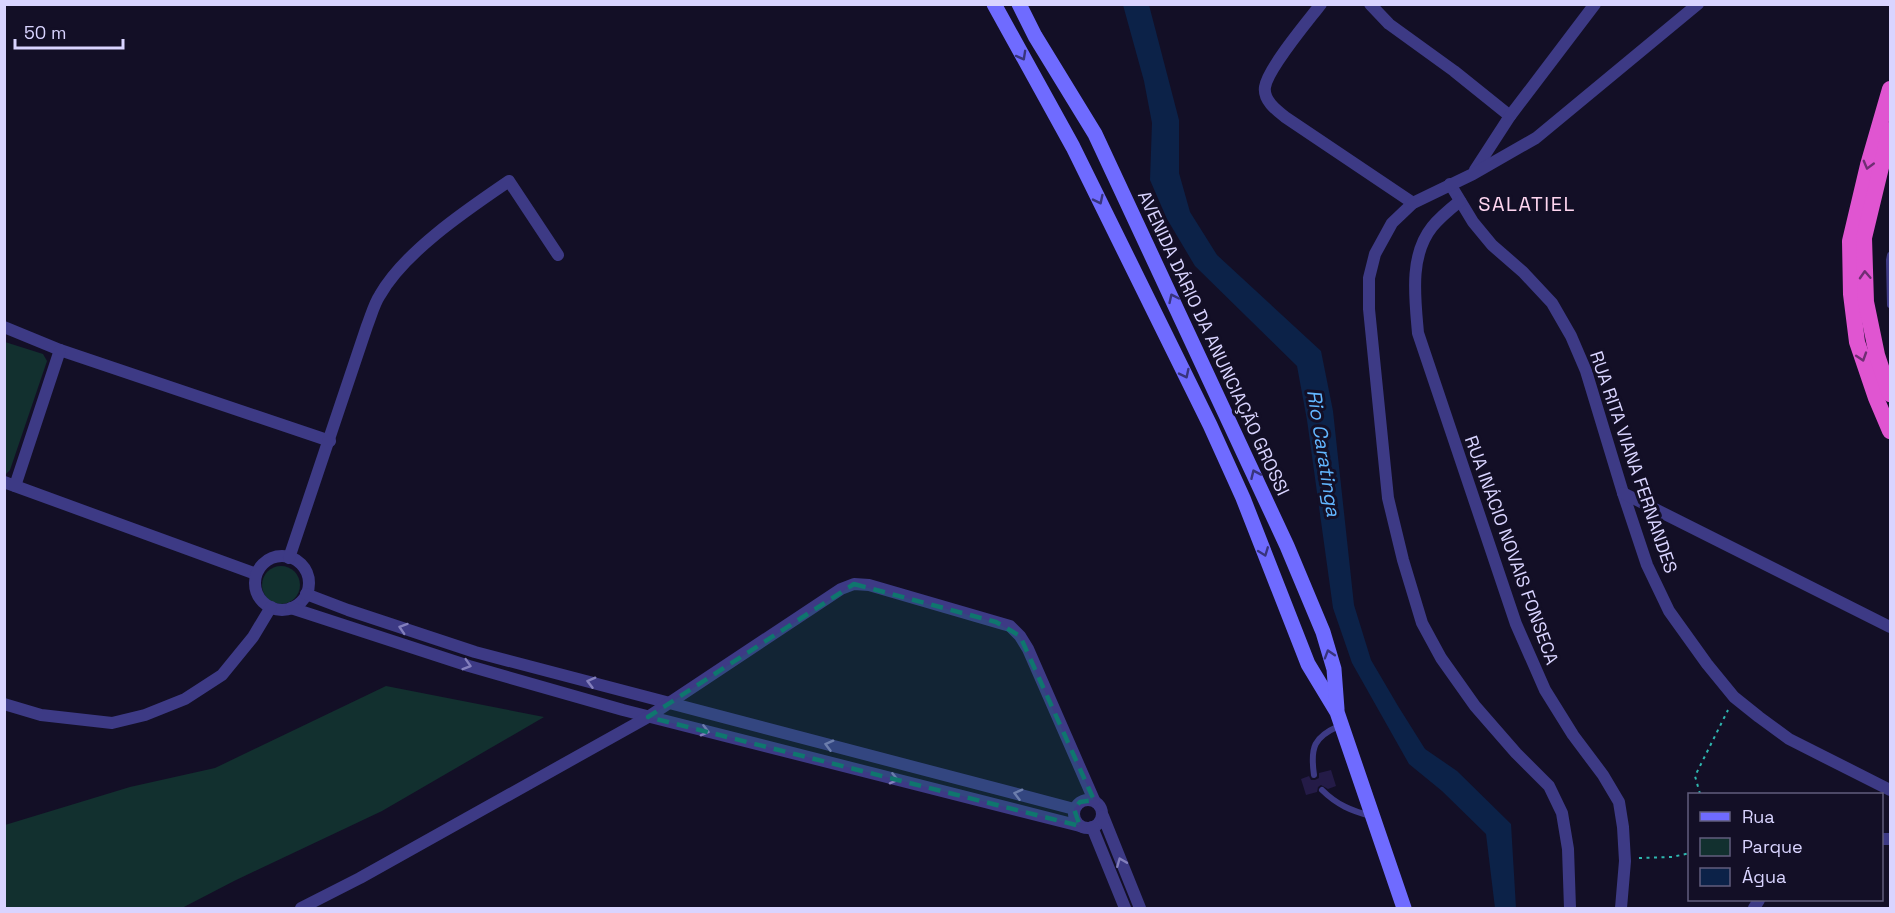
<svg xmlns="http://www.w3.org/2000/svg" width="1895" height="913" font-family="'Space Grotesk',sans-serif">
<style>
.green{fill:#12302f}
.water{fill:#0c2248}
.building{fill:#241b47}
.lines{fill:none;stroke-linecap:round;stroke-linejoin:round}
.path{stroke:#2fb8b0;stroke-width:2;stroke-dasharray:3 4.5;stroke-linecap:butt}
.service{stroke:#3d3a85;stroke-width:6}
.minor{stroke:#3d3a85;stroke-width:12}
.secondary{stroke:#6f6bff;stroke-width:15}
.trunk{stroke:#e055d1;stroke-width:16}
.oneway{stroke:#38347d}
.oneway2{stroke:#6f2e73}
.oneway3{stroke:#837fbc}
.marked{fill:#0f766e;fill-opacity:0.2;stroke:#0f766e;stroke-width:4.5;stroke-dasharray:12 8;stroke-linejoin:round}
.labels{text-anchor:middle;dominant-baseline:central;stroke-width:6;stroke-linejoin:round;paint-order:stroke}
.street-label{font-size:18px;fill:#d9d4ff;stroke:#130f26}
.neighbourhood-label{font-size:20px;letter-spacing:1.5px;fill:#ffd6f0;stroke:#130f26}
.water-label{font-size:20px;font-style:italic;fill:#62b6ff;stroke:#130f26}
</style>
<rect width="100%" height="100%" fill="#130f26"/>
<g class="green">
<polygon points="5,342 43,354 47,361 10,470 5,475"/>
<circle cx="281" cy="585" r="19"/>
<polygon points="386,686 544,717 382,811 234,881 182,908 5,908 5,825 130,787 215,768"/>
</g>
<polygon class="water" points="1123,5 1149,5 1179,120 1179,173 1190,212 1217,255 1321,351 1333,411 1354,605 1371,660 1398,706 1425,749 1457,771 1511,824 1516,908 1495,908 1486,834 1442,791 1409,764 1352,663 1333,608 1307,420 1297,366 1195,266 1167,219 1150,180 1152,123 1144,81"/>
<polygon class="building" points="1331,770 1336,786 1328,789 1321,785 1318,787 1317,792 1306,795 1301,779 1309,776 1311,780 1315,780 1319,778 1319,773"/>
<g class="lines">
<g class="path">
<polyline points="1700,794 1695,776 1728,710"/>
<polyline points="1639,858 1672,857 1690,853"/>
</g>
<g class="service">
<polyline points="1890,255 1889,260 1890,305"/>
<path d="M1314 775C1310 747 1314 737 1339 726"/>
<path d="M1322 790C1337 805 1352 811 1371 816"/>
</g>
<g class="minor">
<path d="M1321 4C1308 21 1268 68 1265 87 1263 100 1276 110 1285 117L1413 203"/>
<polyline points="1370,4 1389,24 1454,71 1510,116"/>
<polyline points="1475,170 1510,116 1595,4"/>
<polyline points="1450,184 1473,222 1492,245 1523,272 1552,303 1571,336 1586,371 1623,493 1647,565 1669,611 1707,664 1734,697 1759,717 1789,739 1890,790"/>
<path d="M1460 201C1450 209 1440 217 1432 227 1409 256 1415 298 1418 333L1516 624 1545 690 1573 735 1603 775 1619 802 1623 827 1625 861 1621 908"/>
<polyline points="4,327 60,350 330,441"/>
<polyline points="4,482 256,574"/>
<polyline points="15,486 60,350"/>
<polyline points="1623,493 1890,627"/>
<circle cx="282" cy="583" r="27"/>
<path d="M289 558 367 326C371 316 374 304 380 295 405 251 468 209 509 181L558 255"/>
<polyline points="306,594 348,610 475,652 1074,809"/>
<polyline points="291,608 469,666 623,710 1080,826"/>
<polyline points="4,704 41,715 112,723 145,715 185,699 222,675 253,637 271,607"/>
<circle cx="1088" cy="814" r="14"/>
<polyline points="1103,816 1140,908"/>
<polyline points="1092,827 1125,908"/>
<polyline points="1882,839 1890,839"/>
<polyline points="301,908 360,878 648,717 841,589 854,584 869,585 1010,626 1020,636 1028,649 1094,800"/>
<polyline points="1570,908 1568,849 1562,813 1549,786 1516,753 1475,706 1441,658 1422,623 1403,560 1388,498 1369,309 1369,278 1375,254 1392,223 1413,203 1473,174 1536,138 1698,4"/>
<polyline points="1754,908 1759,900"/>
</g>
<g class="secondary">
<polyline points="994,4 1073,147 1210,425 1243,498 1308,664 1337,712 1404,908"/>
<polyline points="1019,4 1035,36 1095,134 1287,546 1323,632 1334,669 1337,709"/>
</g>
<g class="trunk">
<polyline points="1890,89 1868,165 1850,241 1851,294 1857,342 1876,398 1890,431"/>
<polyline points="1890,130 1864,238 1866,302 1877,355 1890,394"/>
</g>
</g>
<defs><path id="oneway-chevron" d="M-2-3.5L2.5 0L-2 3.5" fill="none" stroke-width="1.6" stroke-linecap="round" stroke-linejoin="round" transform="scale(1.5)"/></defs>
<g class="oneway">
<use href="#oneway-chevron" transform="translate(1022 56) rotate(61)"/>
<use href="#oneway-chevron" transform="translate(1099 200) rotate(64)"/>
<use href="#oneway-chevron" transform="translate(1173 298) rotate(-115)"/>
<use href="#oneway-chevron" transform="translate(1185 374) rotate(64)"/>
<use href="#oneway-chevron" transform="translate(1255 474) rotate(-114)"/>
<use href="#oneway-chevron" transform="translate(1264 552) rotate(69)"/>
<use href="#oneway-chevron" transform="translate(1329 654) rotate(-107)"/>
</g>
<g class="oneway2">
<use href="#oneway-chevron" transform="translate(1868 165) rotate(105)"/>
<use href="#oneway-chevron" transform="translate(1865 275) rotate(-93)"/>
<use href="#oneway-chevron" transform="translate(1862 357) rotate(72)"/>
</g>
<g class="oneway3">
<use href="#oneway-chevron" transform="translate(403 628) rotate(-162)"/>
<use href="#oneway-chevron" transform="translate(467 665) rotate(17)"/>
<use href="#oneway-chevron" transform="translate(591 682) rotate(-165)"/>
<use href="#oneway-chevron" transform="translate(705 731) rotate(14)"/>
<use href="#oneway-chevron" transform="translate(829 745) rotate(-165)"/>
<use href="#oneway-chevron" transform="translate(894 779) rotate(14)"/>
<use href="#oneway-chevron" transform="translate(1018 794) rotate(-165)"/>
<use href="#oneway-chevron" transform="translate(1121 862) rotate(-112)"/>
</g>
<path class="marked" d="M854 584 996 622 1020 636 1094 800 1080 802 1074 809 1080 826 648 717Z"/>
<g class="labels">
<g class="street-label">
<text transform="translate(1214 343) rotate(65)">AVENIDA DÁRIO DA ANUNCIAÇÃO GROSSI</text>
<text transform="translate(1634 462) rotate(71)">RUA RITA VIANA FERNANDES</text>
<text transform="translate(1512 550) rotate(70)">RUA INÁCIO NOVAIS FONSECA</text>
</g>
<g class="neighbourhood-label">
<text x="1527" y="204">SALATIEL</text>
</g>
<g class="water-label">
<text transform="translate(1324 453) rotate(81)">Rio Caratinga</text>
</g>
</g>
<rect width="1895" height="913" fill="none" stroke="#d9d4ff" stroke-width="12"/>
<rect x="1688" y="793" width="195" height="108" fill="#130f26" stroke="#625e7d" stroke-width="1.5"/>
<rect x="1700" y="812" width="30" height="9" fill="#6f6bff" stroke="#625e7d" stroke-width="1.5"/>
<text x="1742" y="823" font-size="18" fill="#d9d4ff">Rua</text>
<rect x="1700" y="838" width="30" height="18" fill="#12302f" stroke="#625e7d" stroke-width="1.5"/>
<text x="1742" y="853" font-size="18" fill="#d9d4ff">Parque</text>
<rect x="1700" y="868" width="30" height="18" fill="#0c2248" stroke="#625e7d" stroke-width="1.5"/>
<text x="1742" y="883" font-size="18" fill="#d9d4ff">Água</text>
<path d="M15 39v9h108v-9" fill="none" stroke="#d9d4ff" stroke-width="3"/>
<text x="24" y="39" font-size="18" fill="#d9d4ff" stroke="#130f26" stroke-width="4.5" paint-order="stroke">50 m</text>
</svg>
